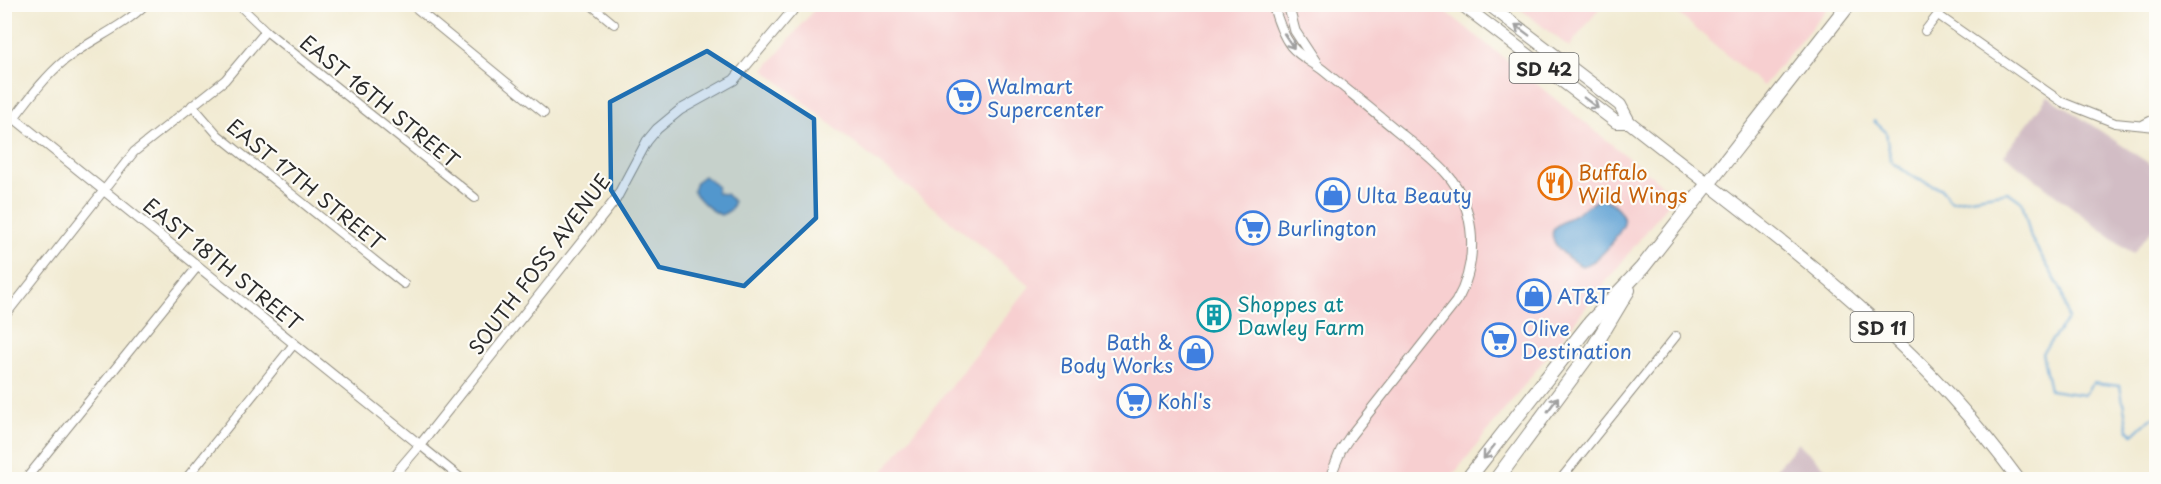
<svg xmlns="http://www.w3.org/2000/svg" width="2161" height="484" font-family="'Playpen Sans',sans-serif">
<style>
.built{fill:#f7cfd0}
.industrial{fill:#d2bdc5}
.water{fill:#60a2d4;stroke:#466680;stroke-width:1.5}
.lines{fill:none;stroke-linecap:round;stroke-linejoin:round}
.stream{stroke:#60a2d4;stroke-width:2}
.minor-casing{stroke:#8e8a7e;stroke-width:10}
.tertiary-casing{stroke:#8e8a7e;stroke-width:11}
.primary-casing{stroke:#8e8a7e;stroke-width:14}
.trunk-casing{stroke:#8e8a7e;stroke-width:16}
.minor{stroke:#fff;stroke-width:8}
.tertiary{stroke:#fff;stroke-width:9}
.primary{stroke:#fff;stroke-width:12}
.trunk{stroke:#fff;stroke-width:14}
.oneway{stroke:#a0a0a0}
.marked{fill:#1f6fb2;fill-opacity:0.2;stroke:#1f6fb2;stroke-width:4.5;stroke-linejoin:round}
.labels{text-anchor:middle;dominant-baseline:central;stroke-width:4.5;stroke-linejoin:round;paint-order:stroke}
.shield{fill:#fdfcf7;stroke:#6a6a68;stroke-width:1.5}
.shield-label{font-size:18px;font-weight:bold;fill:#2b2b2b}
.shop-label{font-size:20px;fill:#366cbe;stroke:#fdfcf7;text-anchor:start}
.street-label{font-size:20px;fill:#2b2b2b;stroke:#fdfcf7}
.food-label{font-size:20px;fill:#c56008;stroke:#fdfcf7;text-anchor:start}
.culture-label{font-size:20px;fill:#0d838f;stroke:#fdfcf7;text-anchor:start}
</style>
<rect width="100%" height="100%" fill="#fdfcf7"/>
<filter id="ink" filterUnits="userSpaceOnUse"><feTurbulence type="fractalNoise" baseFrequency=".0167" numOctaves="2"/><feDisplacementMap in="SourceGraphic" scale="12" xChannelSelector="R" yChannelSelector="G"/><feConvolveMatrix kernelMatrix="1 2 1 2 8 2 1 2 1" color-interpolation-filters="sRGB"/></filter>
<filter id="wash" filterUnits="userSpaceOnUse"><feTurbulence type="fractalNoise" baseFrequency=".008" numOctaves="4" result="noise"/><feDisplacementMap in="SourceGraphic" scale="24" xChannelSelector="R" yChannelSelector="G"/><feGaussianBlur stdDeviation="1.35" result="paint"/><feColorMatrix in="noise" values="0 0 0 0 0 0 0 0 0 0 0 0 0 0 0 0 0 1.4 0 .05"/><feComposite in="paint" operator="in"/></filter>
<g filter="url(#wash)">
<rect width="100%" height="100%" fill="#f1ead1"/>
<g class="built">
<polygon points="818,5 1438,5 1675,195 1450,479 877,479 1030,286 764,70"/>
<polygon points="1515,5 1602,5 1569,47"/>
<polygon points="1668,5 1830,5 1763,86"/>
</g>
<g class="industrial">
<polygon points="2048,96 2156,168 2156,224 2133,254 2004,155"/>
<polygon points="1798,443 1829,471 1821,479 1767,479"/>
</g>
<g class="water">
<path d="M704 176 717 186V193L726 194 733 201C733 210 728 212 721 215 709 210 701 201 693 191L696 182Z"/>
<path d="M1600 198C1611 200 1624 211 1624 224 1616 239 1599 263 1582 266 1569 260 1543 240 1556 226Z"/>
</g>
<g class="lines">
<polyline class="stream" points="1874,121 1886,132 1891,162 1917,179 1940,188 1951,201 2008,192 2022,202 2031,238 2062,291 2068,319 2042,353 2050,390 2084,395 2093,383 2120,386 2128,429 2133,435 2151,418 2156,417"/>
</g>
</g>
<g filter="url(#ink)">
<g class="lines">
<defs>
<g id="minor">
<polyline points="238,4 266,31 475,198"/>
<polyline points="411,4 544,113"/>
<polyline points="590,4 614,24"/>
<polyline points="1938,15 2062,102 2115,123 2156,127"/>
<polyline points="1925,31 1946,4"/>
<polyline points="192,105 218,135 404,284"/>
<polyline points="2144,124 2156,118"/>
<path d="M4 131C23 107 42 79 65 60 91 39 122 28 146 4"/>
<polyline points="4,317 134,152 225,80 266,31"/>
<polyline points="420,445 463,480"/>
<polyline points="25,480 198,266"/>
<polyline points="185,480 294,344"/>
<polyline points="1560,480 1676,336"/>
</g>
<g id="tertiary">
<path d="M1273 4C1277 19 1282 34 1291 46 1300 57 1313 62 1324 71 1347 90 1371 109 1395 129 1412 143 1432 157 1447 174 1477 209 1479 263 1456 302L1351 435 1341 450 1329 480"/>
<polyline points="1288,4 1295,31 1316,63"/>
<polyline points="4,110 420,445"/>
<polyline points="390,480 420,445 616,199 647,141 657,129 680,110 734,80 798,4"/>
</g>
<g id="primary">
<polyline points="1461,4 1616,122 1629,122"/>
<path d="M1488 4 1620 105 1629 122C1712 188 1798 250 1876 322 1929 369 1977 423 2019 480"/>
</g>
<g id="trunk">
<polyline points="1467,480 1591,322 1642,268 1849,4"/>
<polyline points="1496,480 1592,350 1628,290"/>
</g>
</defs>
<use href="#minor" class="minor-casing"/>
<use href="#tertiary" class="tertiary-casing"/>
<use href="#primary" class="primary-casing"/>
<use href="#trunk" class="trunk-casing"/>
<use href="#minor" class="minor"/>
<use href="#tertiary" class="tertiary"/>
<use href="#primary" class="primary"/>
<use href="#trunk" class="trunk"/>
</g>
<defs><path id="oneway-shaft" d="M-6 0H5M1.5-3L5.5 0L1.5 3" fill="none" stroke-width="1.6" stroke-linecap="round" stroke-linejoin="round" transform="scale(1.5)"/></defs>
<g class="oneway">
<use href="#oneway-shaft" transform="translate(1522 30) rotate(-143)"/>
<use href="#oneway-shaft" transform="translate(1289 41) rotate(56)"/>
<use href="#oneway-shaft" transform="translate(1591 103) rotate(37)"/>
<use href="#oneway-shaft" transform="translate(1553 404) rotate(-54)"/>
<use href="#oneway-shaft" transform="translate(1489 452) rotate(129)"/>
</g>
</g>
<path class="marked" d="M707 51 814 119 816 218 744 286 659 267 611 190 610 102Z"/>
<defs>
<symbol id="supermarket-ring" viewBox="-11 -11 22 22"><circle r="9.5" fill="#fdfcf7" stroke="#3f7fe0" stroke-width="1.5"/><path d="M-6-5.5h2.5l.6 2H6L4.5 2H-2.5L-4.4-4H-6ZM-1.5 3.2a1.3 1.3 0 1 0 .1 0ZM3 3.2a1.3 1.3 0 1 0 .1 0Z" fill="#3f7fe0"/></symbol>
<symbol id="restaurant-ring" viewBox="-11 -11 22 22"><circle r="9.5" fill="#fdfcf7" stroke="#e8710a" stroke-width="1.5"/><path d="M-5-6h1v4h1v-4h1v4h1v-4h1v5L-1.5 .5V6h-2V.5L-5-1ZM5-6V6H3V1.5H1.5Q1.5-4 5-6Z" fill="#e8710a"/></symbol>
<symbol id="shop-ring" viewBox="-11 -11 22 22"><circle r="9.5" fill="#fdfcf7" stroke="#3f7fe0" stroke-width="1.5"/><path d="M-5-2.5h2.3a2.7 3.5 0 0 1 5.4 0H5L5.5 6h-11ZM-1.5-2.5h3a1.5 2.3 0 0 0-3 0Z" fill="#3f7fe0"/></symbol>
<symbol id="building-ring" viewBox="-11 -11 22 22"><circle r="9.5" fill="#fdfcf7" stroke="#0f9aa8" stroke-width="1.5"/><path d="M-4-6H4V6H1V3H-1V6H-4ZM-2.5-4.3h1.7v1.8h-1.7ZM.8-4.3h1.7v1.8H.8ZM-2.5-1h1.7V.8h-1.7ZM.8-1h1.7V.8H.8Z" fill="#0f9aa8"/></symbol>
</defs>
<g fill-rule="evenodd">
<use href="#supermarket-ring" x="945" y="78" width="38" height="38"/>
<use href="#restaurant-ring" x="1536" y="164" width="38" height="38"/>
<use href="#shop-ring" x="1314" y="176" width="38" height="38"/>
<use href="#supermarket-ring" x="1234" y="209" width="38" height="38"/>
<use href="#shop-ring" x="1515" y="277" width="38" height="38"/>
<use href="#building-ring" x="1195" y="296" width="38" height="38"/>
<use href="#supermarket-ring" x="1480" y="321" width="38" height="38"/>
<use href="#shop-ring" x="1177" y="334" width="38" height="38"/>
<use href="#supermarket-ring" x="1115" y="382" width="38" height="38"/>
</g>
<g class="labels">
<g class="shield">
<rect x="1509.5" y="53" width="69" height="30" rx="4.5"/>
<rect x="1850.5" y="312" width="63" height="30" rx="4.5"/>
</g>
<g class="shield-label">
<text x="1544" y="68">SD 42</text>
<text x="1882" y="327">SD 11</text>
</g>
<g class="shop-label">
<text x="987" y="86">Walmart<tspan x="987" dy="23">Supercenter</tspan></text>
<text x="1356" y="195">Ulta Beauty</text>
<text x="1276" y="228">Burlington</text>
<text x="1557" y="296">AT&amp;T</text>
<text x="1522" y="328">Olive<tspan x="1522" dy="23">Destination</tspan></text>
<text x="1173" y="342" text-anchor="end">Bath &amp;<tspan x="1173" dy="23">Body Works</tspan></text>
<text x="1157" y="401">Kohl's</text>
</g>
<g class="street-label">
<text transform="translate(380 101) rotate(39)">EAST 16TH STREET</text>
<text transform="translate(306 184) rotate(39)">EAST 17TH STREET</text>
<text transform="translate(223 264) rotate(39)">EAST 18TH STREET</text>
<text transform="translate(539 264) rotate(-53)">SOUTH FOSS AVENUE</text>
</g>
<g class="food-label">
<text x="1578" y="172">Buffalo<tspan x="1578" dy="23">Wild Wings</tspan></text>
</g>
<g class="culture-label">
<text x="1237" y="304">Shoppes at<tspan x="1237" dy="23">Dawley Farm</tspan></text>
</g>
</g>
<rect width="2161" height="484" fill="none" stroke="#fdfcf7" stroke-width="24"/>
</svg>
